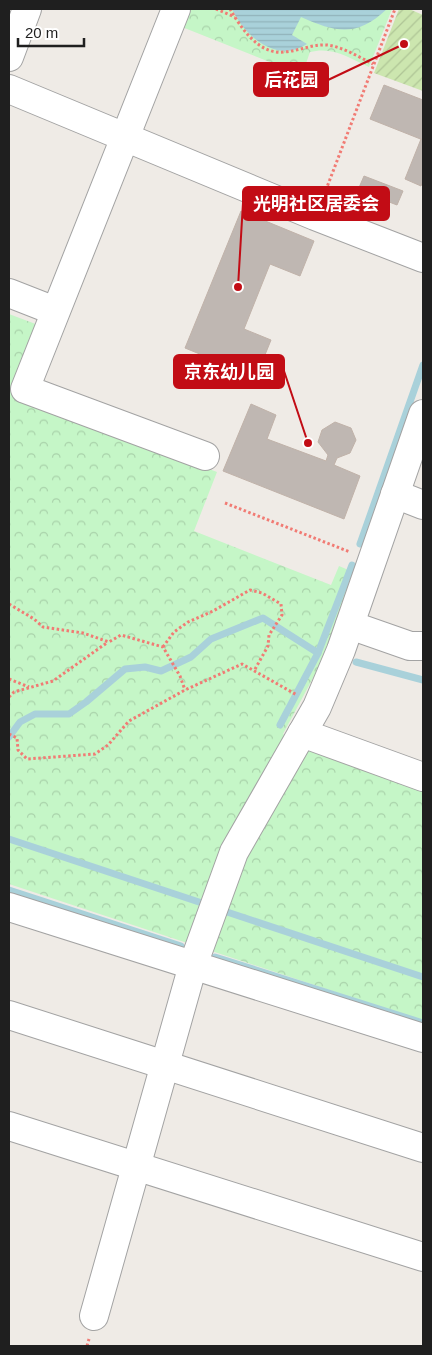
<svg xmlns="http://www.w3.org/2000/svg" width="432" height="1355" font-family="Arial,'Noto Sans SC',sans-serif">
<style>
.park{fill:url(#park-crowns)}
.garden{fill:url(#garden-furrows)}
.water{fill:url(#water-rules)}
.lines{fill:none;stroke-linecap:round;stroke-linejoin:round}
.stream{stroke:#a9d1da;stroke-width:7}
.building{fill:#bfb7b2;stroke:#c0b2a9}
.minor-casing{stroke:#a3a3a3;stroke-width:30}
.path{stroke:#f17b74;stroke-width:3;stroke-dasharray:2.5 2.5;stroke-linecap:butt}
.minor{stroke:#fff;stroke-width:28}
.leader{fill:none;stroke:#c20c15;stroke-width:2}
.callout-dot{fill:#c20c15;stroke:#fff;stroke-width:2}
.callout{fill:#c20c15;stroke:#c20c15;stroke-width:2}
.callout-label{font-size:18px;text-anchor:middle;font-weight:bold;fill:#fff}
</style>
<defs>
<pattern id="park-crowns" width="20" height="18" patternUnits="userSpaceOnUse" patternTransform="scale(1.25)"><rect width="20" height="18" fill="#c5f6c7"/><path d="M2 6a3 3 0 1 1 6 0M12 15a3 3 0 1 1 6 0" fill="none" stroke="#a9d2aa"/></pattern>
<pattern id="garden-furrows" width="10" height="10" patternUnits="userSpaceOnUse" patternTransform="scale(1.25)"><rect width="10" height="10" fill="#cce6af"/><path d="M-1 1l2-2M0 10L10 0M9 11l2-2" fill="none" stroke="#afc596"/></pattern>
<pattern id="water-rules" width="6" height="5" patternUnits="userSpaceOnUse" patternTransform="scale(1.25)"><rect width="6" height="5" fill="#a9d1da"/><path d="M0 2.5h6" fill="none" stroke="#91b3bb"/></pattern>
</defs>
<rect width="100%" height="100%" fill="#efebe6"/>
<g class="park">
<path d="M183 9H392L369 67C350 58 332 46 310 52L302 75 177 25Z"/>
<polygon points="9,314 41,326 17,396 217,472 194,531 331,585 339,566 358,574 321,663 283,734 307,749 423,791 423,1021 9,884"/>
</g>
<polygon class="garden" points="399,9 409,9 423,15 423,91 374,73"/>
<path class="water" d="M232 9H387C357 37 337 33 301 17L292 35 307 44C277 64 245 37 232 9Z"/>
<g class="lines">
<g class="stream">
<polyline points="360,544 423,365"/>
<polyline points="356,662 423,680"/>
<polyline points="280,725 318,653 352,565"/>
<polyline points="9,737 20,722 35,714 69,714 86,702 125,669 145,667 161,671 191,657 211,639 263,618 318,653"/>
<polyline points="9,839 208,905"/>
<polyline points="9,890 181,946"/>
<polyline points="218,909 423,977"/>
<polyline points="215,957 423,1023"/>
</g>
</g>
<g class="building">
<polygon points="384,85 423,100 423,140 370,119"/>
<polygon points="421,139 423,140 423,181 421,186 405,179"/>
<polygon points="364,176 403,191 397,205 358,190"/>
<polygon points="241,211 314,241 300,276 270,264 244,329 271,340 256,377 185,348"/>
<polygon points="251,404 276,415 267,439 326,461 328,455 318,442 322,430 335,422 351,428 356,440 350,453 337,458 334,465 360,476 344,519 223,471"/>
</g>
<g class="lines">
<defs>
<g id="minor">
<polyline points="176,9 25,389 205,456"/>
<polyline points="9,57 27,9"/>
<polyline points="9,89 315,216 423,258"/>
<polyline points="9,293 55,311"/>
<polyline points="395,494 423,505"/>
<polyline points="350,625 410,646 423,646"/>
<polyline points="302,733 423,777"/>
<polyline points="9,907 423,1038"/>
<polyline points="9,1015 423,1148"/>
<polyline points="9,1126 423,1257"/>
<polyline points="94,1316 193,965 234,852 317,707 341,650 423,414"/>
</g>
</defs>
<use href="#minor" class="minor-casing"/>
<g class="path">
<polyline points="216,9 235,17"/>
<path d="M230 9C241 28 259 55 284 52 299 51 312 44 327 45 343 47 359 57 373 64"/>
<polyline points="324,195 395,9"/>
<polyline points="372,213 376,204"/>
<polyline points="225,503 350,552"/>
<polyline points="9,604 34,619 43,627 83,633 109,642 121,635 163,647 180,676 185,690"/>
<polyline points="163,647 174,632 188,622 213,611 250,590 262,593 281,604 282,615 269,635 268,646 254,671"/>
<polyline points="9,679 29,687"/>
<polyline points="9,697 14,692 53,681 108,642"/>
<polyline points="9,734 17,738 18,750 27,759 95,754 108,745 129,721 185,690 242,664 297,695"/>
<polyline points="87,1346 89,1339"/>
</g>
<use href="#minor" class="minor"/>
</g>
<path class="leader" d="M404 44L328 80M238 287L243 203M308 443L284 371"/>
<g class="callout-dot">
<circle cx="404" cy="44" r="5"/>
<circle cx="238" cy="287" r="5"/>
<circle cx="308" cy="443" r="5"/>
</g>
<g class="callout">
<rect x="254" y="63" width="74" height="33" rx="5"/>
<rect x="243" y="187" width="146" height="33" rx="5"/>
<rect x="174" y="355" width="110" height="33" rx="5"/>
</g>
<g class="callout-label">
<text x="291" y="86">后花园</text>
<text x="316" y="210">光明社区居委会</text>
<text x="229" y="378">京东幼儿园</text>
</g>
<rect width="432" height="1355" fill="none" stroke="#1f1f1f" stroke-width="20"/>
<path d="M18 38v8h66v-8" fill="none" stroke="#1f1f1f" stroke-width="2.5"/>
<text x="25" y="38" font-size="15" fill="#1f1f1f" stroke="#ffffff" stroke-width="4" paint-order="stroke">20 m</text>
</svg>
